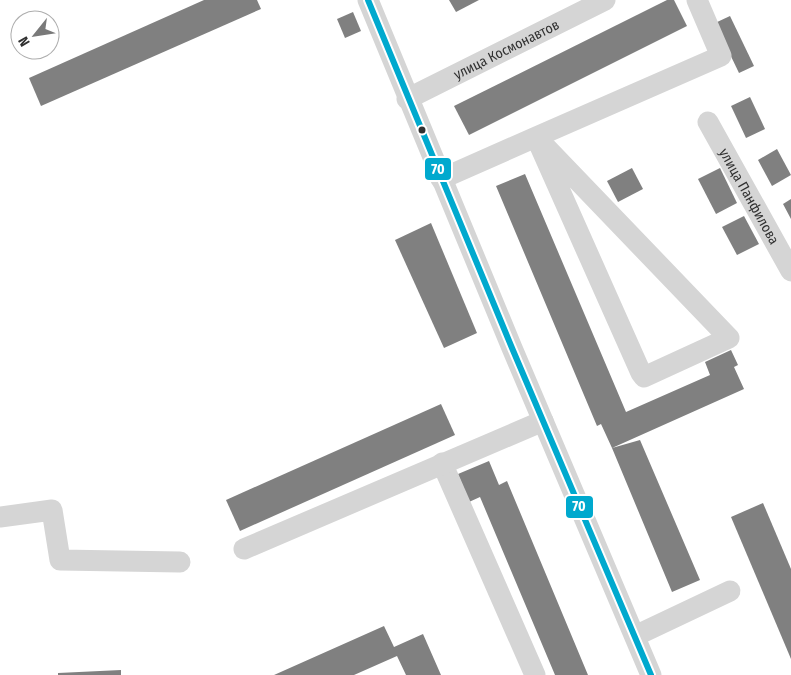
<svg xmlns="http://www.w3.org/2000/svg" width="791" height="675" font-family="'Fira Sans Condensed',sans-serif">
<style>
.building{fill:#808080}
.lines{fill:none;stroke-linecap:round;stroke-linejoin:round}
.minor{stroke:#d5d5d5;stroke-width:21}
.bus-1-casing{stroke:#fff;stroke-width:10}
.bus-1{stroke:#00a9ce;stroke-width:6}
.bus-dot{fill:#313131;stroke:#fff;stroke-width:2}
.labels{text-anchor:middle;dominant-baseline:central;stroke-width:5;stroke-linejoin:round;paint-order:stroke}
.street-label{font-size:14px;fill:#313131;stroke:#fff}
.line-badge{stroke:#fff;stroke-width:2}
.badge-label{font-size:14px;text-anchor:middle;font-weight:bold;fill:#fff}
</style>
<rect width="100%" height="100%" fill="#fff"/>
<g class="building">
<polygon points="204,0 257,0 261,9 41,106 29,78"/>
<polygon points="449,0 479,0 456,12"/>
<polygon points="667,0 674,0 687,26 469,135 454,106"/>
<polygon points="353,12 361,31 345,38 337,19"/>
<polygon points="730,16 754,66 739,73 715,23"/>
<polygon points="750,97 765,129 746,138 731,106"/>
<polygon points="777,149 791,175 772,186 758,160"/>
<polygon points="632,168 643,189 618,202 607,181"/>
<polygon points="720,168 737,203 716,214 698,179"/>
<polygon points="525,174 626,412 710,375 705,362 731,350 738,365 734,367 744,389 612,448 640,440 700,580 672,592 612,448 601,424 597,426 496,186"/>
<polygon points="791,199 791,219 783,204"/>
<polygon points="744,216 759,244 737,255 722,227"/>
<polygon points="431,223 477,333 444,348 395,240"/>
<polygon points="441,404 455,435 240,531 226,500"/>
<polygon points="489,461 499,485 507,481 588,675 555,675 480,497 469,502 458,474"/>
<polygon points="763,503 791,569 791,659 731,517"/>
<polygon points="384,626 394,647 423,634 441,675 406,675 397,656 354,675 274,675"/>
<polygon points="121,670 121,675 58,675 58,673"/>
</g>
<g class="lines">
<g class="minor">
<polyline points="368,0 512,348 651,675"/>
<path id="s1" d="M407 99 605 0"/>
<path id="s2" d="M708 122 791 271"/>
<polyline points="441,179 536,137 641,373 644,377 729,338 536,137 721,56 697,0"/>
<polyline points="442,463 535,675"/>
<polyline points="0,517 52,510 60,560 180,562"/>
<polyline points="244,549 543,421"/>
<polyline points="635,636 730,591"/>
</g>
<defs>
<polyline id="bus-1" points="368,0 512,348 651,675"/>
</defs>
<use href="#bus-1" class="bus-1-casing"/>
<use href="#bus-1" class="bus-1"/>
</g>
<circle class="bus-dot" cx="422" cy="130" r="4.5"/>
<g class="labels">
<g class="street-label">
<text stroke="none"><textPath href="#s1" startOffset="111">улица Космонавтов</textPath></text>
<text stroke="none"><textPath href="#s2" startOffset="85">улица Панфилова</textPath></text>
</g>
</g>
<g class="line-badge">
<rect x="424" y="157" width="28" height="24" rx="5" fill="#00a9ce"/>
<rect x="565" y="495" width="29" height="24" rx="5" fill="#00a9ce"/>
</g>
<g class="badge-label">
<text x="438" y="174">70</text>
<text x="579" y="511">70</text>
</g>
<g transform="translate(35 35) rotate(240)"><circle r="24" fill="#ffffff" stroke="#adadad"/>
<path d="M0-4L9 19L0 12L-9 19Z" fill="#797979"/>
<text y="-8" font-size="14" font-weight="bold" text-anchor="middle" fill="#313131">N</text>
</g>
</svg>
